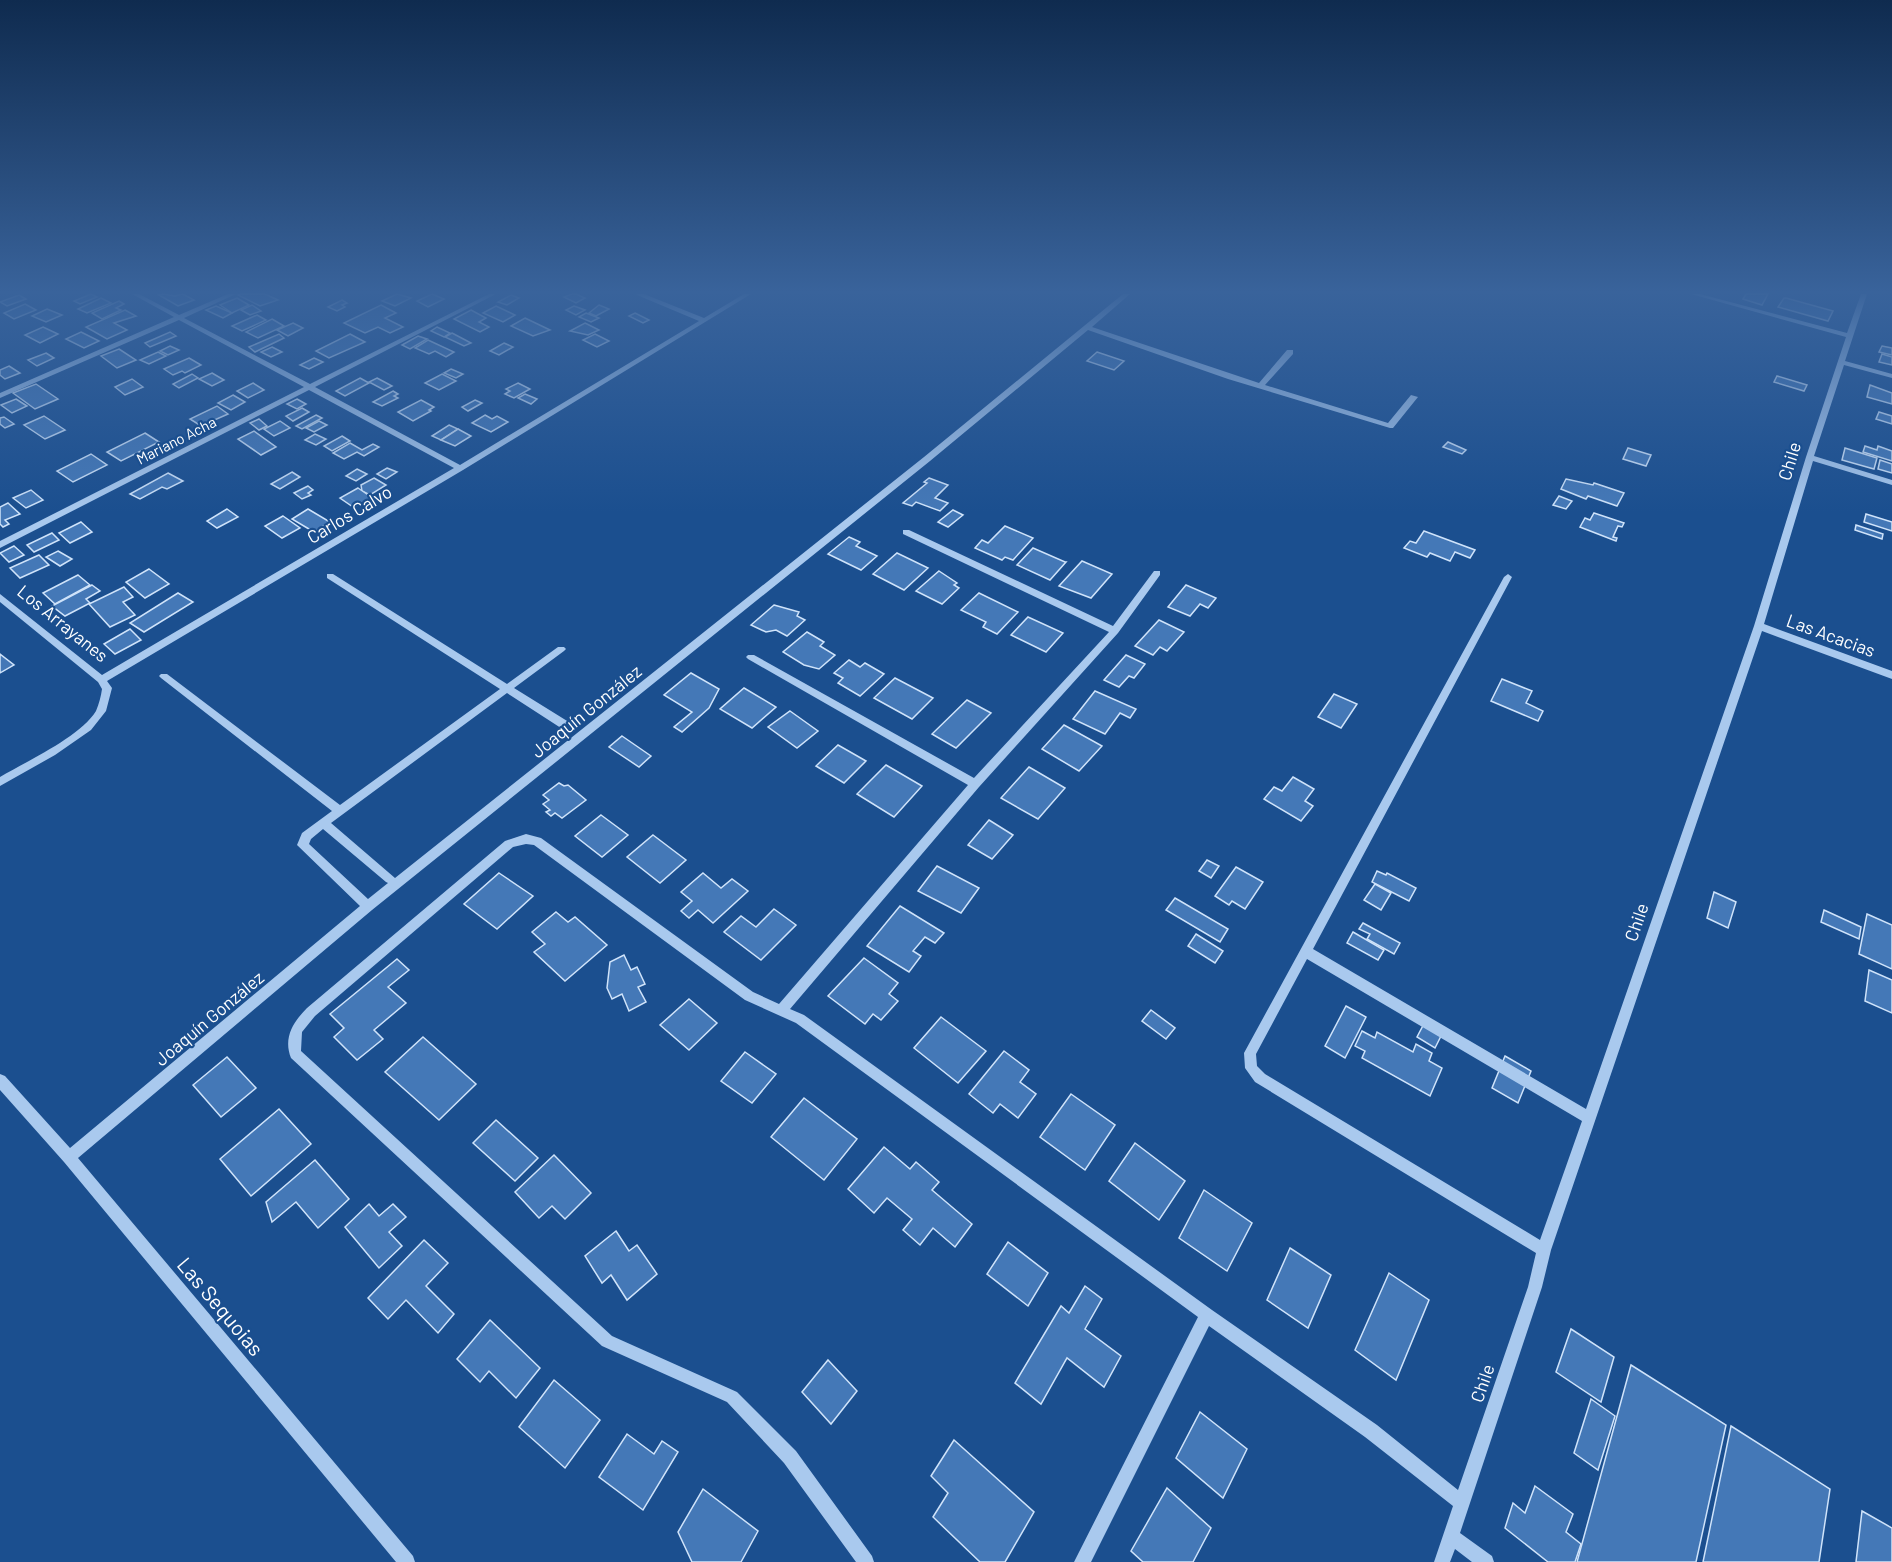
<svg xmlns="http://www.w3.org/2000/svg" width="1892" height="1562" font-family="Barlow,sans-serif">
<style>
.building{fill:#4478b7;stroke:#cfe3fa;stroke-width:1.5}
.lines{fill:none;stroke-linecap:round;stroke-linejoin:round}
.minor{fill:#a9c9ee;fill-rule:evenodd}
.labels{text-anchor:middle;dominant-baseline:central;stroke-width:4.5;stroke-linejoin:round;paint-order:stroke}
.far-street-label{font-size:15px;fill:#fff;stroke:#1b4f8f}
.street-label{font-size:18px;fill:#fff;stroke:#1b4f8f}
.near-street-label{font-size:21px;fill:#fff;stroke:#1b4f8f}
</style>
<rect width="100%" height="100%" fill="#1b4f8f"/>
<g class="building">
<polygon points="91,294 97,297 80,304 74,301"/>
<polygon points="163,294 175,296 183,294 194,300 178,306 159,295"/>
<polygon points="241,294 265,294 278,300 260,306 238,295"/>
<polygon points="397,294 411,298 395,306 382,301"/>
<polygon points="432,294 444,299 428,307 417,301"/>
<polygon points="572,294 576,294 585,298 576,303 564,297"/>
<polygon points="1746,294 1768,294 1762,305 1743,299"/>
<polygon points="19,295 26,299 7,306 0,302"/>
<polygon points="511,295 519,298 507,305 498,302"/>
<polygon points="101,298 111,303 87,313 78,309"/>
<polygon points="237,298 249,305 232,313 220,305"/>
<polygon points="1784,298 1786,298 1833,311 1828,321 1778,307"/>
<polygon points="342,300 347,303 342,305 345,307 337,311 328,307"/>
<polygon points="119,301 124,304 116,308 121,310 102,319 92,313"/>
<polygon points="25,304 36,310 14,319 4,313"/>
<polygon points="252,305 261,311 250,315 241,310"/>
<polygon points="381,305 396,313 385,318 403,327 390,333 378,327 365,333 344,323"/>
<polygon points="599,305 609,309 596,316 589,313"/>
<polygon points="216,306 232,313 223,318 206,310"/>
<polygon points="496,306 515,315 503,322 483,313"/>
<polygon points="574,306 585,310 576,315 566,310"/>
<polygon points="47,309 62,315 46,322 32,316"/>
<polygon points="125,310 136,316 114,323 127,330 107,339 86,327"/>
<polygon points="471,310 486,318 479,322 489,327 480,332 454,319"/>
<polygon points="586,313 599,318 591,322 579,317"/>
<polygon points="635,313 649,320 643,323 629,316"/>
<polygon points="257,315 266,320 242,331 232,326"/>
<polygon points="525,318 550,330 533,336 511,326"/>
<polygon points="272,319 284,326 258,338 246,332"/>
<polygon points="293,323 303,328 288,336 277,330"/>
<polygon points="585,323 599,330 588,335 570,331"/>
<polygon points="43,327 58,334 40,343 25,335"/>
<polygon points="437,327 450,333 444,337 431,331"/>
<polygon points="81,332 99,341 84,348 66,339"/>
<polygon points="170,332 176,336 150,347 145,343"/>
<polygon points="452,333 471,343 464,346 445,337"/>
<polygon points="279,334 284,338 255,352 249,347"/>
<polygon points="350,334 365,342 329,358 316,351"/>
<polygon points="595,334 609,341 597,347 583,340"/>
<polygon points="418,336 427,339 410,349 402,345"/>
<polygon points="428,340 454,352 446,357 435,351 429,354 415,348"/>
<polygon points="504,343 513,347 499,355 490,351"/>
<polygon points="170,346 179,350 168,355 160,351"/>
<polygon points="1882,346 1892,348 1892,355 1879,352"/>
<polygon points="272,347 282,352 271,357 261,352"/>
<polygon points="119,349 136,360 117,368 101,356"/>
<polygon points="158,352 166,356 149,364 140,360"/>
<polygon points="1097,352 1124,361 1114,370 1087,361"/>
<polygon points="46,353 54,358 37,366 28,360"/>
<polygon points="1882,354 1892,357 1892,365 1879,362"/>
<polygon points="189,358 201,365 185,373 182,371 173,375 164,369"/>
<polygon points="314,358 323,362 309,369 300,365"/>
<polygon points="9,366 20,373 5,379 0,375 0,370"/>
<polygon points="451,369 463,374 456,378 444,373"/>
<polygon points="212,373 224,380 212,386 199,379"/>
<polygon points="192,374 198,378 179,388 173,384"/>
<polygon points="442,374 456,381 439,390 425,383"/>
<polygon points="1777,376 1807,385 1804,391 1774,382"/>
<polygon points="360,378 369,383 345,396 336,391"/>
<polygon points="377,378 392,386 384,390 369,382"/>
<polygon points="132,379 143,387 125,395 115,387"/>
<polygon points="253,383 264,390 248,398 237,391"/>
<polygon points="518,383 530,389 514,398 505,394 510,391 506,389"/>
<polygon points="36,384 58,399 35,409 13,393"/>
<polygon points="1870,385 1892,393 1892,404 1867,397"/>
<polygon points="393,391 398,394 394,396 398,398 382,406 373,402"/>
<polygon points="525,394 537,399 531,404 518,398"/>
<polygon points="233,395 245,402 231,410 218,403"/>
<polygon points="16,399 27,406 12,413 1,405"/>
<polygon points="297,399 306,404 297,409 287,404"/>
<polygon points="421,400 434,407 429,410 431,411 413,421 398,412"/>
<polygon points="475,400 482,403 468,411 462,407"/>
<polygon points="217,406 228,414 201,426 190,419"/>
<polygon points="302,408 309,412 293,421 286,416"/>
<polygon points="1879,412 1892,416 1892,424 1876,419"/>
<polygon points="316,415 322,418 302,429 296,426"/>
<polygon points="485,415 492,419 497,416 508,422 491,432 472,423"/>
<polygon points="44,416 65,430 45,439 24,425"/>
<polygon points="4,417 14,424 5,428 0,424 0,418"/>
<polygon points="259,419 267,426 259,430 250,423"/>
<polygon points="280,421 290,428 274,436 264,429"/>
<polygon points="319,421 327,425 314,432 306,428"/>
<polygon points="449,425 458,429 441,440 432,436"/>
<polygon points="458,429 471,436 455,446 441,440"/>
<polygon points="254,431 276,447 261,455 238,439"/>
<polygon points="145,433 159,442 121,461 107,452"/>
<polygon points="315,434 326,439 316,445 305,440"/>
<polygon points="342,436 350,441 332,451 324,446"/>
<polygon points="1448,442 1466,450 1462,454 1443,447"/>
<polygon points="350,443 362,450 373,444 379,447 364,456 357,452 344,459 333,453"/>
<polygon points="1865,446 1877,450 1878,446 1892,451 1892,461 1863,452"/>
<polygon points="1628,448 1651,455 1646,466 1623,459"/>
<polygon points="1845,448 1877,458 1874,469 1842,460"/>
<polygon points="91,454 107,465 73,482 57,471"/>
<polygon points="1880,460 1892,464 1892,473 1878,469"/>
<polygon points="387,468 397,472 386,479 377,474"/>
<polygon points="357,469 367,474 356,481 346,476"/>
<polygon points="292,472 300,477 280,489 271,484"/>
<polygon points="168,473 183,481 167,489 162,487 140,499 130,494"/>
<polygon points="374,478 386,485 370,495 362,491 361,485"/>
<polygon points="929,478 948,485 935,498 948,503 940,511 916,502 912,506 903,503 927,483 924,482"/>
<polygon points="1566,479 1593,485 1594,483 1624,493 1617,506 1588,496 1586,499 1561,489"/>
<polygon points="308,486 313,490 308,493 311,495 302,499 294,493"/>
<polygon points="358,488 374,499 353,507 340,498"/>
<polygon points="31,490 43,500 26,508 13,498"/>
<polygon points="1559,496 1572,501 1566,509 1553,505"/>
<polygon points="8,503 20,514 5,520 9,524 3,527 0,524 0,507"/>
<polygon points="227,509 238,517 217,528 207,521"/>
<polygon points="308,509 330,522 314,532 292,519"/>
<polygon points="953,510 963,515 948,527 938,522"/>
<polygon points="1594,513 1624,523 1622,527 1618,526 1613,537 1617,538 1616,541 1580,527 1585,518 1590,520"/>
<polygon points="1866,514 1892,522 1892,531 1864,522"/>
<polygon points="283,516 300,528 282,538 265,526"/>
<polygon points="81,522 92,532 70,543 59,533"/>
<polygon points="1856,525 1883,534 1882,539 1855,530"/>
<polygon points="1005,526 1033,538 1013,560 1005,557 1002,560 975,548 982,540 988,543"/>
<polygon points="1424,531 1475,550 1470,558 1455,552 1450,561 1430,553 1427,557 1404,548 1410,541 1416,543"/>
<polygon points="52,533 59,540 34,552 27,545"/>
<polygon points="849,537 860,542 856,546 877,556 861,570 828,554"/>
<polygon points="14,546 24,555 9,562 0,553"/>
<polygon points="1033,548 1065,562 1066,562 1050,580 1017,565"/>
<polygon points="58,551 72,559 60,566 46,557"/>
<polygon points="897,553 928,568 904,590 873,574"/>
<polygon points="39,555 49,565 20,578 10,568"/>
<polygon points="1082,561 1112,574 1091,598 1059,586"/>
<polygon points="149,569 169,584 145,598 126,582"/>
<polygon points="939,571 957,583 954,585 959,588 942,604 916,591"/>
<polygon points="78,575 90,585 55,604 43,593"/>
<polygon points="92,585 100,591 86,599 90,603 65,616 52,606"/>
<polygon points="1186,585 1216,598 1208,608 1200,604 1190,616 1168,607"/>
<polygon points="124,587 133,597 123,602 135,615 110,627 89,604"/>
<polygon points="178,593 193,602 144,632 130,623"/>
<polygon points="979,593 1018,612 997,634 983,627 986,622 961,610"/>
<polygon points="774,605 799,612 797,616 805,620 787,636 776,630 766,632 751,625"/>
<polygon points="1028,617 1063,633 1046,652 1011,635"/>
<polygon points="1159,620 1184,632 1167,651 1160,647 1153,655 1135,646"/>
<polygon points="130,629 141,640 115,654 104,644"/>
<polygon points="807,632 824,642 820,646 835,655 819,669 804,665 783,652"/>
<polygon points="0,654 14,665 0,673"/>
<polygon points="1126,655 1145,664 1134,678 1129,676 1119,687 1104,680"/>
<polygon points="849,660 860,667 865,663 884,674 860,696 838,683 843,678 834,673"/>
<polygon points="691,673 719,689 709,708 682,732 674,727 692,712 664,695"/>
<polygon points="895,678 933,698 912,719 874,698"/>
<polygon points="1502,679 1532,691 1526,703 1543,711 1538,721 1491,701"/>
<polygon points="744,688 776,707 752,728 720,709"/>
<polygon points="1095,691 1136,709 1130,718 1120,713 1105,734 1073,719"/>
<polygon points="1334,694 1357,704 1341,728 1318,717"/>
<polygon points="967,700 991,713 956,748 932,734"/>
<polygon points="790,711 818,731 797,748 768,727"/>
<polygon points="1064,725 1102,746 1079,771 1042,749"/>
<polygon points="622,736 651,756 639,767 609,747"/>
<polygon points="838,745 866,761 844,783 816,766"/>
<polygon points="886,765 922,786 894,817 857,794"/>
<polygon points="1029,767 1065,788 1038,819 1001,798"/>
<polygon points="1293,777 1314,789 1305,801 1313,806 1301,821 1264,799 1274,787 1282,791"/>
<polygon points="559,783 564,786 568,785 586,800 562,818 555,813 551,816 546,812 550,810 543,804 549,800 543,795"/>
<polygon points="601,815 628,835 602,857 575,836"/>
<polygon points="989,820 1013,835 992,859 968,845"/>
<polygon points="653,835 686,860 660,883 627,857"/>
<polygon points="1207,860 1219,866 1211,878 1199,871"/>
<polygon points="937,866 979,888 961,913 918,891"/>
<polygon points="1236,867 1263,882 1245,909 1232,901 1229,905 1215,896"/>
<polygon points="1377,871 1386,875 1387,873 1416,888 1409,901 1372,882"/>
<polygon points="499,873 533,896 497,929 464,904"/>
<polygon points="703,873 721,888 732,879 748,891 713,923 698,910 689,918 681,911 692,901 681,892"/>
<polygon points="1375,884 1391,893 1381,910 1364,900"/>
<polygon points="1714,892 1736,902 1728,928 1707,918"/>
<polygon points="1175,898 1228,929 1220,942 1166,910"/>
<polygon points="900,906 944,933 935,943 925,937 913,951 921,956 909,972 867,946"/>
<polygon points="774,909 796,925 761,960 724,932 741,916 756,927"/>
<polygon points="1824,910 1861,927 1859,939 1821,922"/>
<polygon points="556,912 568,922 575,917 607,945 565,981 534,952 545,944 532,932"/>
<polygon points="1867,914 1892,925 1892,969 1859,954"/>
<polygon points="1363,923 1400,943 1394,954 1367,939 1370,934 1359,929"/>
<polygon points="1353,932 1384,950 1378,960 1347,943"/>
<polygon points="1196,934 1223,951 1215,963 1188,946"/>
<polygon points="624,955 631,970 637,967 645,984 638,987 646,1002 629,1011 622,994 612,999 607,988 610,962"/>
<polygon points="864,958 898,983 889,994 898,1001 881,1020 873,1014 865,1024 828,996"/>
<polygon points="397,959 409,970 388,987 406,1003 374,1030 383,1039 357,1060 334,1037 344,1028 330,1014"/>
<polygon points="1869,970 1892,980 1892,1013 1865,1001"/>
<polygon points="689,999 717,1023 689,1050 660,1025"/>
<polygon points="1346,1006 1366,1017 1345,1058 1325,1046"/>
<polygon points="1151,1010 1175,1028 1166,1039 1142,1021"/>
<polygon points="941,1017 986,1051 958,1083 914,1048"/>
<polygon points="1427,1018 1445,1028 1435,1048 1417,1037"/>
<polygon points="1362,1031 1375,1038 1377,1032 1413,1052 1416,1044 1432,1053 1429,1061 1442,1068 1430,1096 1362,1058 1365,1051 1355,1046"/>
<polygon points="423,1037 476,1084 439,1120 385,1072"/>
<polygon points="1004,1051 1029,1070 1020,1082 1036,1094 1018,1118 1000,1104 993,1113 969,1094"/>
<polygon points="745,1052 776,1074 752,1103 721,1081"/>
<polygon points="1505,1056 1531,1071 1518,1103 1492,1088"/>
<polygon points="227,1057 256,1088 221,1117 193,1085"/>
<polygon points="1071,1094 1115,1125 1085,1170 1040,1137"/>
<polygon points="804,1098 857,1139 824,1180 771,1137"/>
<polygon points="279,1109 311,1144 251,1196 220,1159"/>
<polygon points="496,1120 538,1158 515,1181 473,1143"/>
<polygon points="1135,1143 1185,1181 1159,1220 1109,1181"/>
<polygon points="884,1147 910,1169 916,1162 939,1182 932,1190 972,1224 955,1247 933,1228 920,1245 903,1230 912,1219 887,1198 874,1213 848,1189"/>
<polygon points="554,1155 591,1193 565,1219 552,1206 539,1218 515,1192"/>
<polygon points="315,1160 349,1199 318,1228 296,1202 272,1222 266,1202"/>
<polygon points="1204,1190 1252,1223 1227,1271 1179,1238"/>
<polygon points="369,1204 379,1216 393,1204 406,1217 389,1232 402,1246 379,1268 345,1227"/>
<polygon points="616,1231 629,1251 637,1245 657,1274 627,1300 611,1275 602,1283 585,1256"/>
<polygon points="424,1240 448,1263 426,1286 454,1314 438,1333 406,1300 388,1319 368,1298"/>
<polygon points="1008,1242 1048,1273 1028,1306 987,1274"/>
<polygon points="1290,1248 1331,1275 1308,1328 1267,1300"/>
<polygon points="1389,1273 1429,1300 1396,1380 1355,1350"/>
<polygon points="1085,1286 1102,1299 1085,1329 1121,1356 1104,1387 1067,1358 1041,1404 1015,1383 1061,1306 1069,1313"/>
<polygon points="490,1320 540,1368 516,1398 489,1371 480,1382 457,1359"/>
<polygon points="1571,1329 1614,1357 1601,1402 1556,1372"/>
<polygon points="828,1360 857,1391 831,1424 802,1392"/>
<polygon points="1631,1365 1726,1425 1696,1562 1577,1562"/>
<polygon points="554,1380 600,1420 565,1468 519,1427"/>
<polygon points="1591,1399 1615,1416 1598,1470 1574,1453"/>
<polygon points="1200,1412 1247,1449 1223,1498 1176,1458"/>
<polygon points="1731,1426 1830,1489 1819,1562 1703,1562"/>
<polygon points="627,1434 654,1454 662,1441 678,1452 643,1510 599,1477"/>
<polygon points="954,1440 1034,1512 1005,1562 980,1562 933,1517 948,1493 931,1476"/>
<polygon points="1535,1486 1573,1514 1566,1532 1581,1544 1575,1562 1548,1562 1505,1528 1513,1503 1525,1513"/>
<polygon points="1167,1488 1211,1528 1193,1562 1143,1562 1131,1551"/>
<polygon points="703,1489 758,1531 741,1562 692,1562 678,1532"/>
<polygon points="1862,1511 1892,1528 1892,1562 1856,1562"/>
</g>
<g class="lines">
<g class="minor">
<path d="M132 294H139L179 315 228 294H236L184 318 310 384 489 294H496L315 387 460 465 699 321 637 295 636 294H644L704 318 744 294H751L463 470 107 681 112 688 106 711 91 730 55 755 0 786V777C27 761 80 737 96 711 99 704 101 696 102 689L98 682 0 602V594L102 675 454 468 309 390 0 548V541L304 387 179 320 0 398V393L174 317Z"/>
<path d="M1123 294H1130L1092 327 1259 383 1287 350H1293V354L1265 385 1388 423 1411 395 1418 397 1393 428H1390L1228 379 1088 330 930 461 372 910 78 1158 413 1556 415 1562H396L64 1162 0 1090V1074L5 1076 70 1148 360 906 297 845 302 833 332 811 161 678 159 676 161 674H167L340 805 500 689 327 578V574H333L507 684 558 647H564L566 649 564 651 514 688 572 724 573 727 572 730H564L507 693 331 823 395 878 924 457ZM323 829 386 882 388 883 368 899 309 844 311 839Z"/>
<path d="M1691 294H1700L1847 333 1861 294H1867L1845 361 1892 374V378L1844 365 1814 456 1892 480V485L1813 461 1764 624 1892 671V679L1762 631 1551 1250 1542 1287 1460 1533 1492 1556 1494 1562H1472L1455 1549 1450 1562H1434L1453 1506 1365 1437 1209 1326 1091 1562H1074L1198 1317 796 1023 745 1000 534 845 526 844 513 847 315 1016 302 1032 301 1051 612 1336 737 1392 796 1451 872 1556 874 1562H856L784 1463 727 1402 602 1346 291 1058C283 1038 293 1022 307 1008L505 841 526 834 541 838 753 992 779 1004 968 785 748 659 746 657 748 655H754L974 778 1109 632 903 534V530H909L1113 626 1154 571H1160V575L1118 633 979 787 790 1009 804 1015 1212 1310 1377 1425 1458 1490 1528 1287 1536 1253 1255 1082 1245 1068 1244 1053 1504 577 1508 574 1512 577 1313 949 1586 1109 1754 626 1806 457 1846 337ZM1307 959 1582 1121 1540 1240 1265 1074 1257 1066 1256 1054Z"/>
</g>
</g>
<linearGradient id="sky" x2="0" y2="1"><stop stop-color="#0f2b4f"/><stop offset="0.57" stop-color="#39639b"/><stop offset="1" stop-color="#39639b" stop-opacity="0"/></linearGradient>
<rect width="1892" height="512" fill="url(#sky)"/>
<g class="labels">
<g class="far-street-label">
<text transform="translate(176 440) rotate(-27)">Mariano Acha</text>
</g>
<g class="street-label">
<text transform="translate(1789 461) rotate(-73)">Chile</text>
<text transform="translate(349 514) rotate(-31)">Carlos Calvo</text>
<text transform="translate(63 623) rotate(39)">Los Arrayanes</text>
<text transform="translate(1831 635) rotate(20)">Las Acacias</text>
<text transform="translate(586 711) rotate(-39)">Joaquín González</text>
<text transform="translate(1636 922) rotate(-71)">Chile</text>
<text transform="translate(209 1018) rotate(-40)">Joaquín González</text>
<text transform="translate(1482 1383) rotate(-71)">Chile</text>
</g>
<g class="near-street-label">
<text transform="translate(221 1306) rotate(50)">Las Sequoias</text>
</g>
</g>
</svg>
